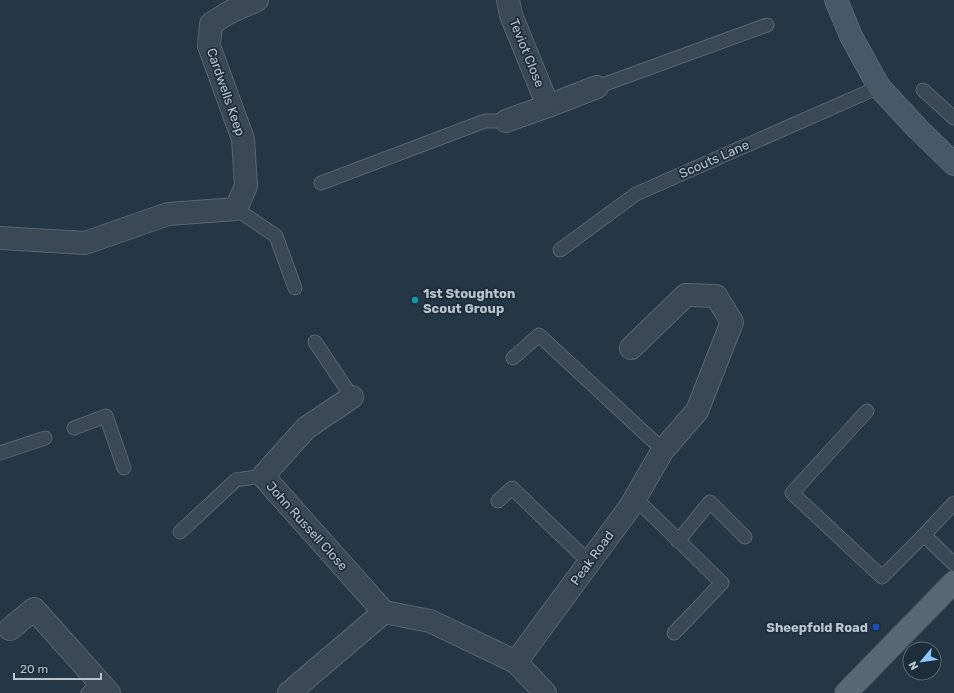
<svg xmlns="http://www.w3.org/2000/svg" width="954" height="693" font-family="Rubik,sans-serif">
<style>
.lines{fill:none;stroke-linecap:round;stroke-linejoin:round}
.lane-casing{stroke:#586671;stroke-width:15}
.street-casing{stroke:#586671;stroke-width:24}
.secondary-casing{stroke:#586671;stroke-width:24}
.primary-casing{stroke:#43525d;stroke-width:24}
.lane{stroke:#3a4954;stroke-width:13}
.street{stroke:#3a4954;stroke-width:22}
.secondary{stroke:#475867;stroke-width:22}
.primary{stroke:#586874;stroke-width:22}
.culture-dot{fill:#0f9aa8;stroke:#1e2e39;stroke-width:1.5}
.transit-dot{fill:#1a4fb4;stroke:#1e2e39;stroke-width:1.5}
.labels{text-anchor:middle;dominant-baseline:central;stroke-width:3.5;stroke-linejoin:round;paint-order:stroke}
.street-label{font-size:13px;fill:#b7c3cd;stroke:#1e2e39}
.poi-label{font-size:13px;font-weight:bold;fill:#b7c3cd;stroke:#1e2e39;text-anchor:start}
</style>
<rect width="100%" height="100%" fill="#253744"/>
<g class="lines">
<defs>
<g id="lane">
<polyline points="597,87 767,25"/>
<polyline points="923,90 954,118"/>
<polyline points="321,183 485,121 506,121"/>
<polyline points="236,209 276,236 295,288"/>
<polyline points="560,250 636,194 879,87"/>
<polyline points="315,342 352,397"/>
<polyline points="513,358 539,335 663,450"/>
<polyline points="867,411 792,493 882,577 924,535 954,564"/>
<polyline points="74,428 106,416 124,468"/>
<polyline points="0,453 45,438"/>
<polyline points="635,498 722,583 674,633"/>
<polyline points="498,501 512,488 589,562"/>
<polyline points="180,532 236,480 263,476"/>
<polyline points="924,535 954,503"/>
<polyline points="678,541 710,502 745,537"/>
<polyline points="88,693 100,683"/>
</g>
<g id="street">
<polyline points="508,0 511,15 548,106 597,87"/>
<polyline points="506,121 548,106"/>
<polyline points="0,238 85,243 168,214 236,209 246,186 243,139 209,46 211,24 228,13 257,0"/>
<polyline points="352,397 306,428 263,476 384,612"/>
<polyline points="384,612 430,621 516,662 545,693"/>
<polyline points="10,629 34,609 109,693"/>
<polyline points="516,662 630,507 663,450 697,411 732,322 716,296 686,295 631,348"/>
<polyline points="289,693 384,612"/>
</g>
<polyline id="secondary" points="836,0 851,36 879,87 918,129 954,164"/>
<polyline id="primary" points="846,693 954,582"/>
</defs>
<use href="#lane" class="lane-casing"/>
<use href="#street" class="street-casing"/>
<use href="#secondary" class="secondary-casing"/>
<use href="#primary" class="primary-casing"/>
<use href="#lane" class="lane"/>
<use href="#street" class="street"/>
<use href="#secondary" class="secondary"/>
<use href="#primary" class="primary"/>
</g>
<circle class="culture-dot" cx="415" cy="300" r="4"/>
<rect class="transit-dot" x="872" y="623" width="8" height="8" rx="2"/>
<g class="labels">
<g class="street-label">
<text transform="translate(527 53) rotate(68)">Teviot Close</text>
<text transform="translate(226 92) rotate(71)">Cardwells Keep</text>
<text transform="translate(714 159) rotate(-24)">Scouts Lane</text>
<text transform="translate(307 526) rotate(48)">John Russell Close</text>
<text transform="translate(592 558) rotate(-54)">Peak Road</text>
</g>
<g class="poi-label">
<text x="423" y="293">1st Stoughton<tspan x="423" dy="15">Scout Group</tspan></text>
<text x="868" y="627" text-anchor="end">Sheepfold Road</text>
</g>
</g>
<g transform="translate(922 661) rotate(241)"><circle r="19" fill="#1e2e39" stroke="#5b6a74"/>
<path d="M0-3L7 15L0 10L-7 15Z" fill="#8bcafe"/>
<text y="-6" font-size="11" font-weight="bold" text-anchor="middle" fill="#b7c3cd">N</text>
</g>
<path d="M14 673v6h87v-6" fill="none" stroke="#b7c3cd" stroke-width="2"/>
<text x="20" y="673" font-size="12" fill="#b7c3cd" stroke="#1e2e39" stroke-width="3" paint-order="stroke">20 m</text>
</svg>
